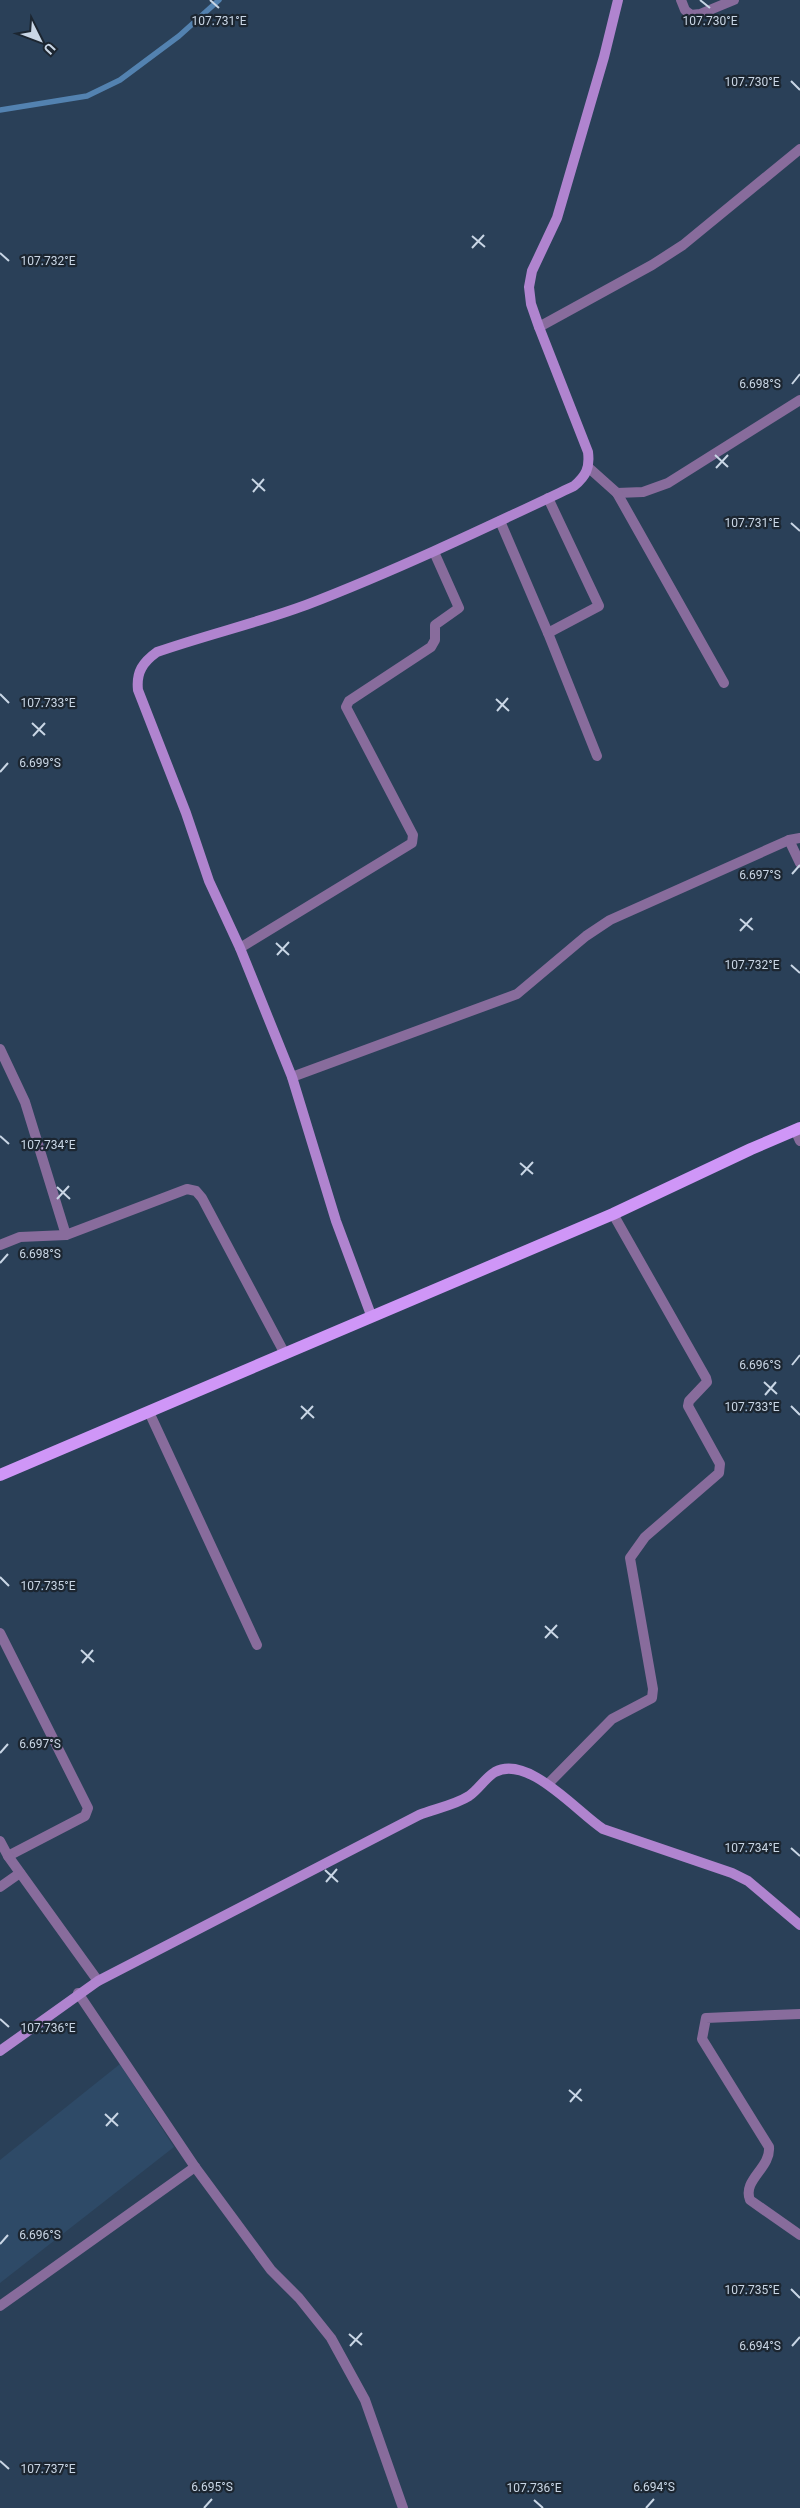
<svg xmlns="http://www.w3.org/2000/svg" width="800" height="2508" font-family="Roboto,sans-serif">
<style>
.built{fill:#2e4a67}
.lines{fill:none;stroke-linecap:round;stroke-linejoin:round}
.stream{stroke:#5382b0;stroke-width:5.5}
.street{stroke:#886c9c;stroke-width:10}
.secondary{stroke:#b084cf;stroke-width:10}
.primary{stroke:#cf96f7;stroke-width:12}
.ticks{fill:none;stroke:#c9d6e5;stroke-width:2}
.ticks-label{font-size:12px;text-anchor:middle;fill:#c9d6e5;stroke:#1c2631;stroke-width:4.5;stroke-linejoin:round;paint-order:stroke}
</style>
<rect width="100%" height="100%" fill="#2a4058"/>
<polygon class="built" points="120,2064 174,2147 0,2283 0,2160"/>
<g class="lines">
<polyline class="stream" points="0,110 87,96 120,80 179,36 219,0"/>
<g class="street">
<polyline points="681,0 685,10 691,15 700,14 734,0"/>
<polyline points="539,327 652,265 683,245 800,149"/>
<polyline points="589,468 617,493 643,492 668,483 800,400"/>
<polyline points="617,493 724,683"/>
<polyline points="548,498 599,606 548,633"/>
<polyline points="500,521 548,633 597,756"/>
<polyline points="789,840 800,863"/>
<polyline points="240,948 412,843 413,835 346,707 349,701 431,647 435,640 435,625 459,608 434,552"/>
<polyline points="0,1049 25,1102 66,1235"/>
<polyline points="292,1077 517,994 586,936 610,920 789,840 800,838"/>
<polyline points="795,1130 800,1141"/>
<polyline points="0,1245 20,1237 66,1235 187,1189 196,1191 202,1198 285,1354"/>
<polyline points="149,1412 257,1645"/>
<polyline points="0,1633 88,1808 85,1816 8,1856"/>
<polyline points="548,1784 612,1719 652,1698 653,1689 630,1558 645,1537 719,1473 720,1464 688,1406 689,1401 707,1382 706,1378 613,1214"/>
<polyline points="0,1841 8,1856 98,1981"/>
<polyline points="0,1887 20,1873"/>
<polyline points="78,1993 195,2167 271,2270 299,2298 331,2338 365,2400 403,2508"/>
<path d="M800 2014 706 2018 702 2039 769 2147C771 2168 742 2180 750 2200L800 2235"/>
<polyline points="0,2306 195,2167"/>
</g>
<g class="secondary">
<path d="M371 1315 336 1221 292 1077 240 948 209 881 186 813 138 690C136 672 143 662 157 652 206 635 257 623 306 605 397 570 485 528 574 486 586 476 590 468 588 452L539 327 531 304 529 287 532 271 557 218 604 57 618 0"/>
<path d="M0 2051 98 1981 419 1815C434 1809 455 1805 469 1796 479 1789 485 1778 495 1772 528 1754 577 1812 603 1829L732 1873 748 1881 800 1925"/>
</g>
<polyline class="primary" points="0,1475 613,1214 751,1149 800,1128"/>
</g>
<path class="ticks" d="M210 0 219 8M700 0 710 8M791 81 800 90M472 236 485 247M472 248 484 235M0 253 9 261M792 384 800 374M715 455 728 467M716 468 728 455M252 479 265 491M253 492 264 479M791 523 800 531M0 694 9 703M496 699 509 711M497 711 508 698M32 723 45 735M33 736 45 723M0 772 8 763M792 874 800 865M740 919 753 930M740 931 752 918M276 943 289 955M277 955 289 942M791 965 800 973M0 1136 9 1144M520 1163 533 1174M521 1175 533 1162M57 1187 70 1199M57 1199 69 1186M0 1263 8 1254M792 1365 800 1355M764 1382 777 1394M765 1395 776 1382M301 1406 314 1418M791 1406 800 1415M301 1419 313 1406M0 1577 9 1586M545 1626 558 1638M545 1638 557 1625M81 1650 94 1662M82 1663 93 1650M0 1753 8 1744M791 1848 800 1856M325 1870 338 1882M326 1882 337 1869M0 2019 9 2027M569 2090 582 2101M570 2102 581 2089M105 2114 118 2126M106 2126 118 2113M0 2244 8 2235M791 2289 800 2298M349 2334 362 2345M350 2346 362 2333M792 2346 800 2337M0 2461 9 2469M534 2500 543 2508M204 2508 212 2499M646 2508 654 2499"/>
<g class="ticks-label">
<text x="710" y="25">107.730°E</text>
<text x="219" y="25">107.731°E</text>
<text x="752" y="86">107.730°E</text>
<text x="48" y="265">107.732°E</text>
<text x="760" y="388">6.698°S</text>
<text x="752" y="527">107.731°E</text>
<text x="48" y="707">107.733°E</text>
<text x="40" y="767">6.699°S</text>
<text x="760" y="879">6.697°S</text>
<text x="752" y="969">107.732°E</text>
<text x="48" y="1149">107.734°E</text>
<text x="40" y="1258">6.698°S</text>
<text x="760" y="1369">6.696°S</text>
<text x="752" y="1411">107.733°E</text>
<text x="48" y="1590">107.735°E</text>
<text x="40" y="1748">6.697°S</text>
<text x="752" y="1852">107.734°E</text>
<text x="48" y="2032">107.736°E</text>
<text x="40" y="2239">6.696°S</text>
<text x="752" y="2294">107.735°E</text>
<text x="760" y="2350">6.694°S</text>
<text x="48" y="2473">107.737°E</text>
<text x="212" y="2491">6.695°S</text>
<text x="654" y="2491">6.694°S</text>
<text x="534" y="2492">107.736°E</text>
</g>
<g transform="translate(40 40) rotate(132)" stroke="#1c2631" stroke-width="4" paint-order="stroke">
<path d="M0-4L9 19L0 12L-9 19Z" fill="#c9d6e5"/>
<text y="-8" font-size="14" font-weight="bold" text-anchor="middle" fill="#c9d6e5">U</text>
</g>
</svg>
